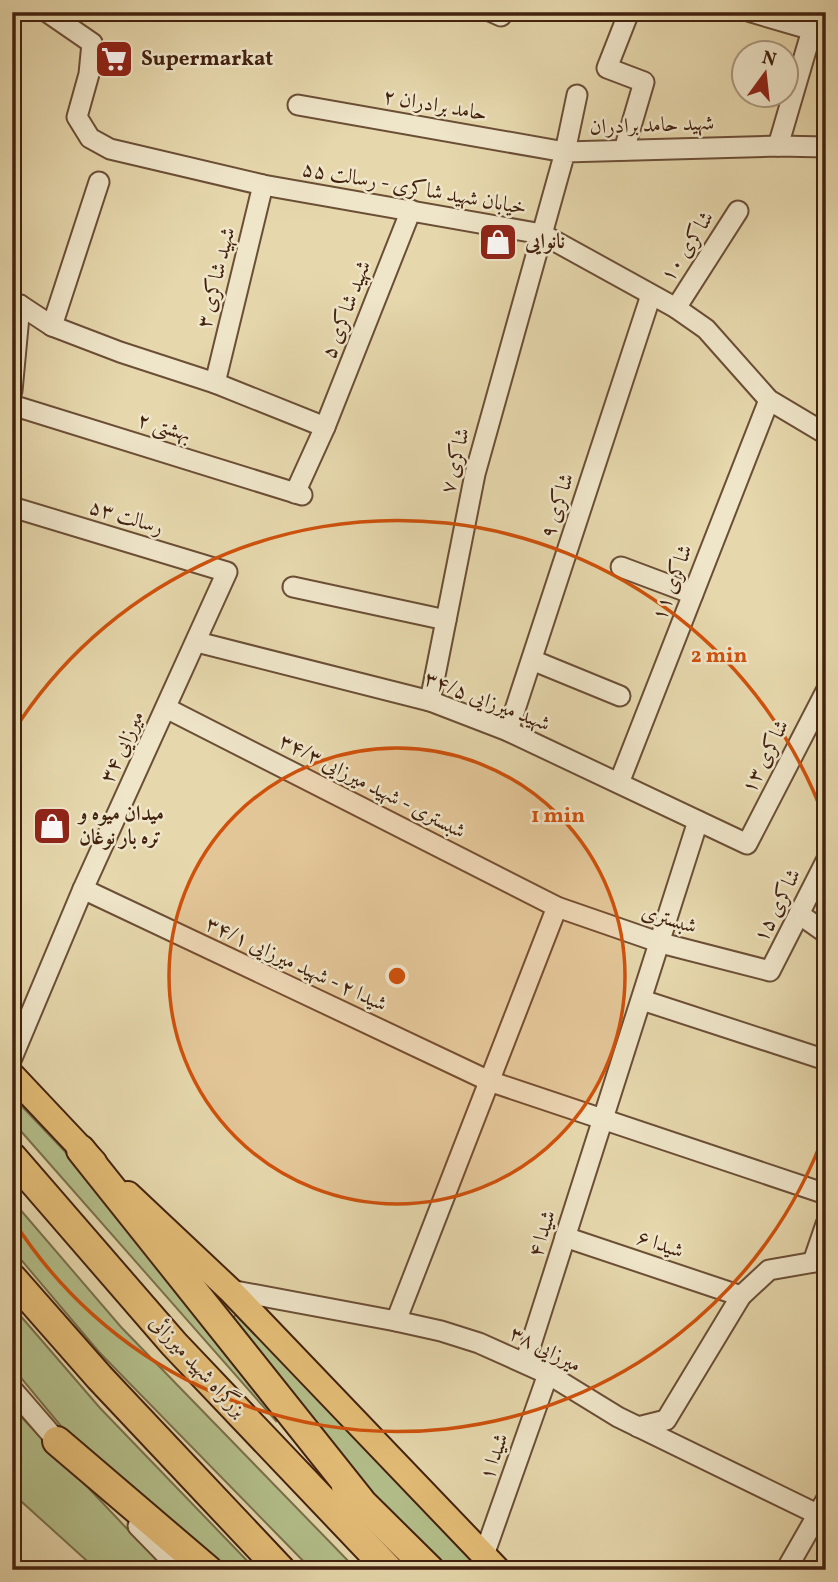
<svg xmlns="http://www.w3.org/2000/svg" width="838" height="1582" font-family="Vollkorn,Amiri,serif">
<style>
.green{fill:#b3be8a;stroke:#7a704c;stroke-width:2}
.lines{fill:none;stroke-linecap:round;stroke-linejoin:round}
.minor-casing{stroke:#6b4e36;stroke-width:23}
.major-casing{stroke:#42210e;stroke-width:28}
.highway-casing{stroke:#42210e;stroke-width:32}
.minor{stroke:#efe5c9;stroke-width:19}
.major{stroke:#e3bc76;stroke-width:24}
.highway{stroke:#e3bc76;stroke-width:28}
.ring{fill:none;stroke:#cf510c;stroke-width:3.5}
.labels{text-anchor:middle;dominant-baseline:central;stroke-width:5;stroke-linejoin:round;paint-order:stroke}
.poi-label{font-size:21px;font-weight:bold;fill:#42210e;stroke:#efe5c9;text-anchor:start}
.street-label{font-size:21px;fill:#42210e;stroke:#efe5c9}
.centre{fill:#cf510c;stroke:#efe5c9;stroke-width:3.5}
.ring-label{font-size:21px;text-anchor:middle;font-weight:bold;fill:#cf510c;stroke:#efe5c9;stroke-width:5;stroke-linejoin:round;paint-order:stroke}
</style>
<rect width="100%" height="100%" fill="#e6d7ac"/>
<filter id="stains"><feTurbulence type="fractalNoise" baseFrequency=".00286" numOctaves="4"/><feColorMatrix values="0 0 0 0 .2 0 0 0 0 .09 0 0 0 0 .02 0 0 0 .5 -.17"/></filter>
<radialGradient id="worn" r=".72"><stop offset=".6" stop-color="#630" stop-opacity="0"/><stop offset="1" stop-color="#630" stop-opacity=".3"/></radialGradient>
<g class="green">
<polygon points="12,1096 115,1204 282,1410 276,1421 12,1121"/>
<polygon points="12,1200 121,1327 357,1570 312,1570 99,1352 12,1249"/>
<polygon points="12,1306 100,1408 256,1570 223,1570 70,1437 12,1367"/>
<polygon points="236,1314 482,1570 436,1570 231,1321"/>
<polygon points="12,1407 166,1570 97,1570 12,1493"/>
</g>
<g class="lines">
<defs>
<g id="minor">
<polyline points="47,12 92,43 89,74 77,117 90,138 110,149 263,185 542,234 676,308 706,329 769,400 826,434"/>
<polyline points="492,12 501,16"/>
<polyline points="751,12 826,34"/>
<polyline points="298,105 565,152 577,95"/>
<polyline points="778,146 812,30"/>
<polyline points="624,150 644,82 607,68 629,12"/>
<polyline points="12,304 20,305 52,326 120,352 215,383 325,427"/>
<polyline points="676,308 738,211"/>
<polyline points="52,326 99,182"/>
<polyline points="215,383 263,185"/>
<polyline points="12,391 20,305"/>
<polyline points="12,405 302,495"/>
<polyline points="295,493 325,427 411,210"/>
<polyline points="12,507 227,572 83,889 12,1058"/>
<polyline points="621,567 693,594"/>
<polyline points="293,587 446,620"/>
<polyline points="197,642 430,701 508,731 747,844 826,691"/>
<polyline points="532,660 620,696"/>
<polyline points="430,701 475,474 565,152 778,146 826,147"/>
<polyline points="166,708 557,907 661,943 770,971 826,861"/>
<polyline points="508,731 651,295"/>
<polyline points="619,783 769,400"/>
<polyline points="83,889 489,1081 826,1194"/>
<polyline points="799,914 826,933"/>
<polyline points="642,1000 826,1060"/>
<polyline points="565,1237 741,1296"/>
<polyline points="813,1262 826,1224"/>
<polyline points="230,1290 396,1321 441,1331 479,1343 548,1374 618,1417 817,1514"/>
<polyline points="396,1321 557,907"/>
<polyline points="525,1363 698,821"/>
<polyline points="12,1389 64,1449"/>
<polyline points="638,1427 666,1420 741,1296 769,1270 826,1260"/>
<polyline points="138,1526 181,1570"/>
<polyline points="484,1555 548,1374"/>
<polyline points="786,1570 826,1500"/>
</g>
<g id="major">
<polyline points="12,1075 94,1162"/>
<polyline points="128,1194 230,1290 498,1570"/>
</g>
<g id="highway">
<polyline points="81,1150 360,1500"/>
<polyline points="12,1157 174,1344 389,1570"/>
<polyline points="12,1278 100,1378 281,1570"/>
<polyline points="57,1441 208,1570"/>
<polyline points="346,1487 430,1570"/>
</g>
</defs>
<use href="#minor" class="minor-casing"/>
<use href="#major" class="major-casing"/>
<use href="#highway" class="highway-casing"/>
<use href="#minor" class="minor"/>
<use href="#major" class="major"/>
<use href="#highway" class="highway"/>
</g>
<circle cx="397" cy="976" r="228" fill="#cf510c" fill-opacity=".12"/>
<g class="ring">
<circle cx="397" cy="976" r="228"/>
<path d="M825 1132A455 455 0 0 1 13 1220M13 732A455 455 0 0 1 825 820"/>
</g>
<defs>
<symbol id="supermarket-square" viewBox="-11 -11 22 22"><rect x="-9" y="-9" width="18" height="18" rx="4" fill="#8f2418" stroke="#efe5c9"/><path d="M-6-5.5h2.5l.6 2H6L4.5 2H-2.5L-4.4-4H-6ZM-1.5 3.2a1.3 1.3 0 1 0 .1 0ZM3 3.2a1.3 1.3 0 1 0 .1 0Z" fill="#fff"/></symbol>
<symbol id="shop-square" viewBox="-11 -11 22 22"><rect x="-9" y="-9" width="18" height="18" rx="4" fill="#8f2418" stroke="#efe5c9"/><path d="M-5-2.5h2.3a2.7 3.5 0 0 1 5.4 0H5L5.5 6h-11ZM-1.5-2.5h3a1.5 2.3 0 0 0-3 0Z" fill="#fff"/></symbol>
</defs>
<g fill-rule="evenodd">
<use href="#supermarket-square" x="92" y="37" width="44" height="44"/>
<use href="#shop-square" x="476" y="220" width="44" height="44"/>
<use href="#shop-square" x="30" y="804" width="44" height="44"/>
</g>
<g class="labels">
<g class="poi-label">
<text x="141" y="59">Supermarkat</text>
<text x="525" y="242">نانوایی</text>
<text x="79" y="814">میدان میوه و<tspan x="79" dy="24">تره بار نوغان</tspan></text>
</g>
<g class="street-label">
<text transform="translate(435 106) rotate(10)">حامد برادران ۲</text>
<text transform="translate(652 126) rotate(-2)">شهید حامد برادران</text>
<text transform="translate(414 189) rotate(10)">خیابان شهید شاکری - رسالت ۵۵</text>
<text transform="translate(688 247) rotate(-57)">شاکری ۱۰</text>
<text transform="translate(217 278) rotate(-76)">شهید شاکری ۳</text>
<text transform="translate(347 310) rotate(-69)">شهید شاکری ۵</text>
<text transform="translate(164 428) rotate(17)">بهشتی ۲</text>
<text transform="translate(456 461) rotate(-76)">شاکری ۷</text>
<text transform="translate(558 506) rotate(-72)">شاکری ۹</text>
<text transform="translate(126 518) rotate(17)">رسالت ۵۳</text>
<text transform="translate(673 583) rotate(-69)">شاکری ۱۱</text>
<text transform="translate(487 702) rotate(21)">شهید میرزایی ۳۴/۵</text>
<text transform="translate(123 747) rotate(-65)">میرزایی ۳۴</text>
<text transform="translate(766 757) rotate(-63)">شاکری ۱۳</text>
<text transform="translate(372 787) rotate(27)">شبستری - شهید میرزایی ۳۴/۳</text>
<text transform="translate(778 906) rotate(-63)">شاکری ۱۵</text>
<text transform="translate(669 920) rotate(17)">شبستری</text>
<text transform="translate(296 965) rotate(25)">شیدا ۲ - شهید میرزایی ۳۴/۱</text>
<text transform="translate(543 1234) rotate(-72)">شیدا ۴</text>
<text transform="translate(660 1245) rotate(19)">شیدا ۶</text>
<text transform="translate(545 1350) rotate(27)">میرزایی ۳۸</text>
<text transform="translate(197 1367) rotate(47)">بزرگراه شهید میرزائی</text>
<text transform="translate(495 1457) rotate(-70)">شیدا ۱</text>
</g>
</g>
<circle cx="397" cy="976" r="10" class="centre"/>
<g class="ring-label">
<text x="719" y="662">2 min</text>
<text x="558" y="822">1 min</text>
</g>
<rect width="838" height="1582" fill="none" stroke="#e6d7ac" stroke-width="42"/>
<rect x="14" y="14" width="810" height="1554" fill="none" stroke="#42210e" stroke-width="3.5"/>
<rect x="21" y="21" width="796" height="1540" fill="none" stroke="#42210e" stroke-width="2"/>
<g transform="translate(765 74) rotate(15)"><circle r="33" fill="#efe5c9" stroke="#aa977e" stroke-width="2"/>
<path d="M0-5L12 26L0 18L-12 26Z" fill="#8f2418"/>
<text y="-10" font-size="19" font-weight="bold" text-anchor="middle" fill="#42210e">N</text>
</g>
<rect width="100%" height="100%" filter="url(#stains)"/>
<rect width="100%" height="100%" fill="url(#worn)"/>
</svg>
